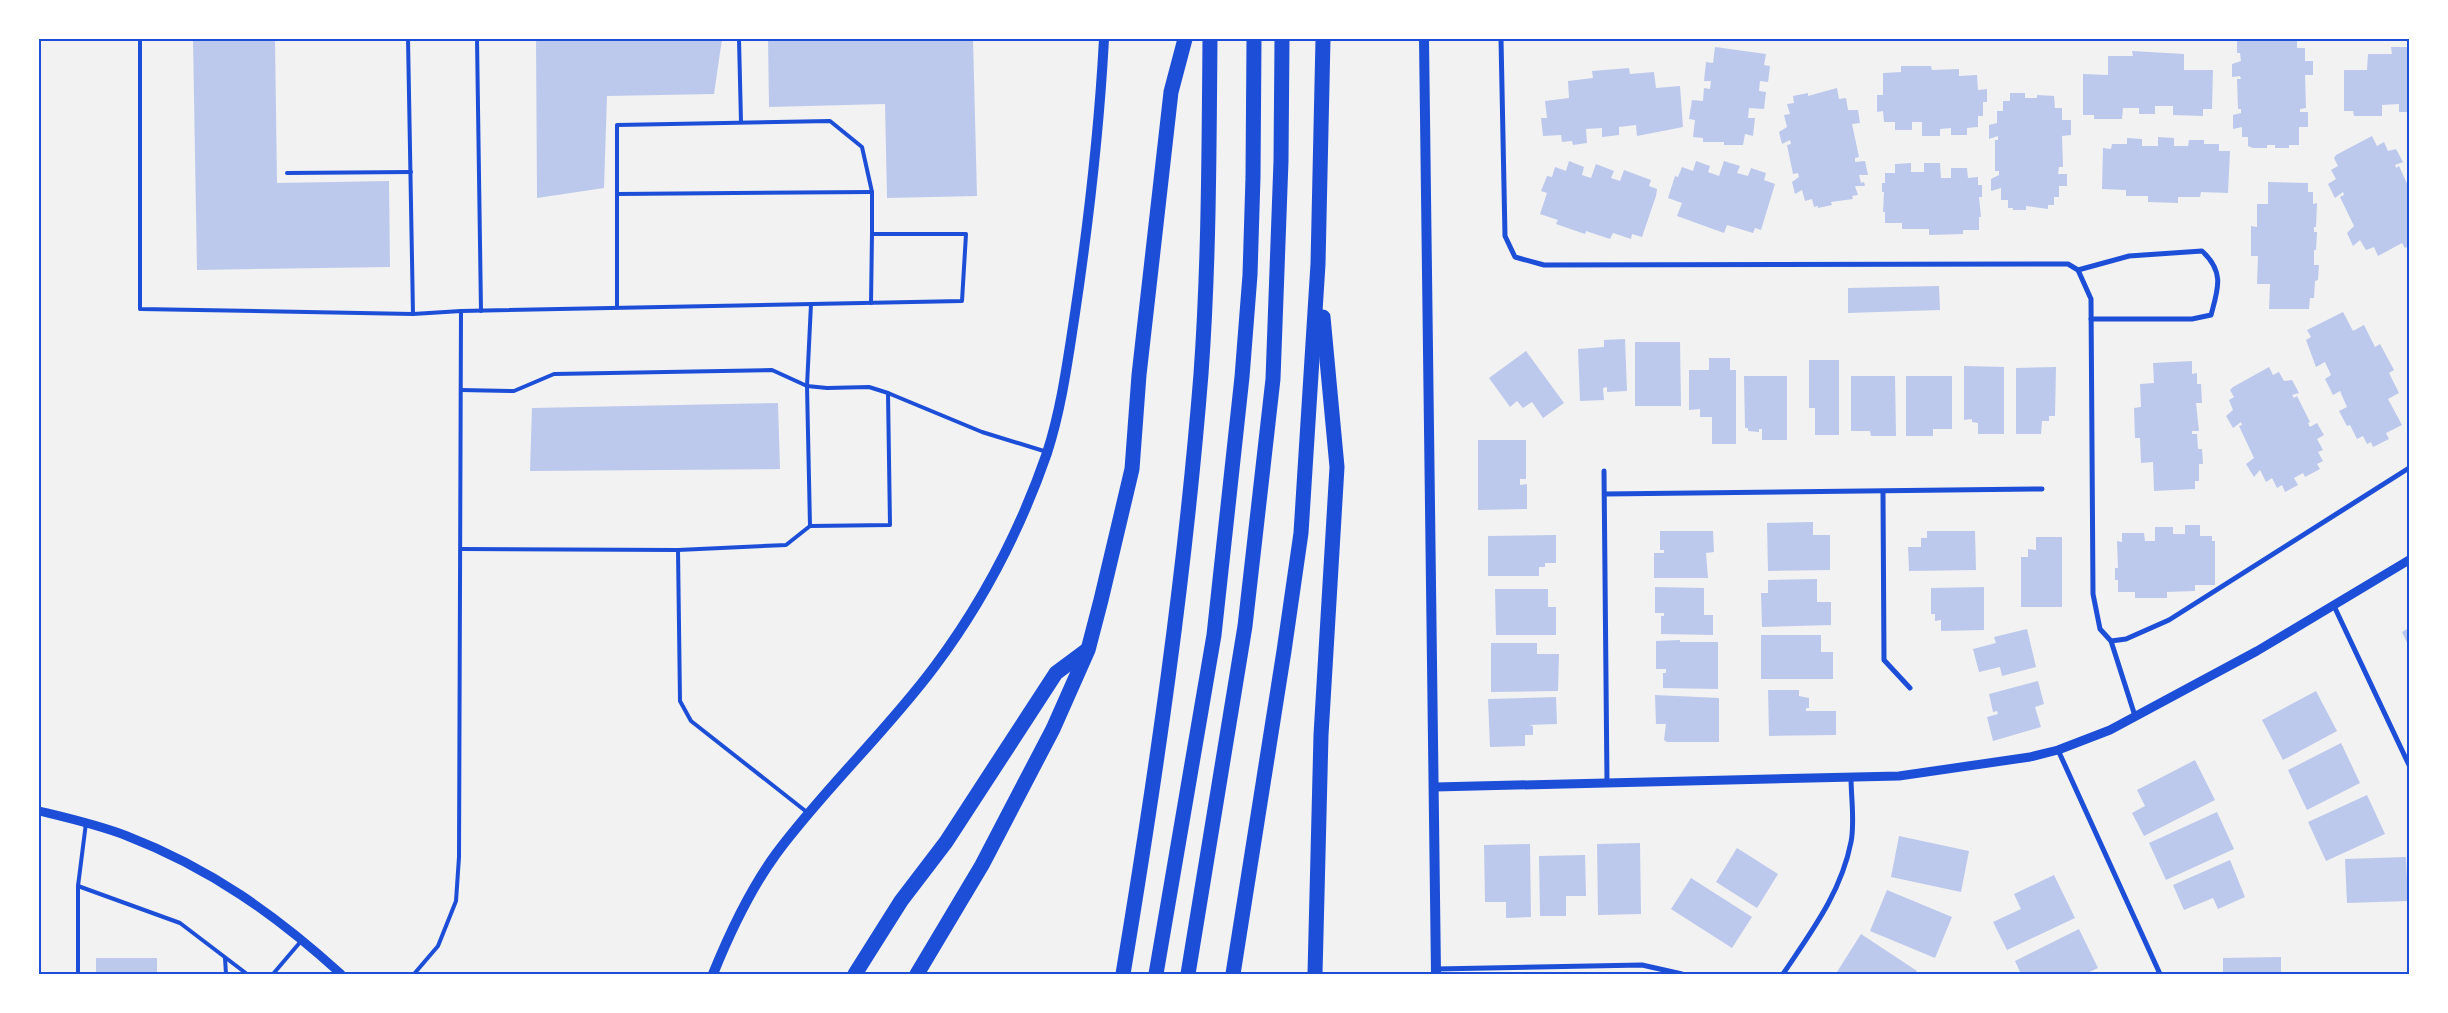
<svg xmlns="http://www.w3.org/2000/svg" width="2448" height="1013" font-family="'Source Sans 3',sans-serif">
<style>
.building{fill:#bdc9ec}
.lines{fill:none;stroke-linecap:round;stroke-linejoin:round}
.service{stroke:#1d4ed8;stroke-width:4}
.minor{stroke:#1d4ed8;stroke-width:5}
.tertiary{stroke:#1d4ed8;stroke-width:9}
.secondary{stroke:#1d4ed8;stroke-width:10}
.motorway{stroke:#1d4ed8;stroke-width:15}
.neatline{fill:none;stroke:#1d4ed8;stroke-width:2}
</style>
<rect width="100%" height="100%" fill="#f2f2f2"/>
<g class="building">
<polygon points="193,39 275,39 277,183 389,181 390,267 197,270"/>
<polygon points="536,39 722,39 714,94 607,96 604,188 537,198"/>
<polygon points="768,39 973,39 977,196 887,198 885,104 769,107"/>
<polygon points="2237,39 2297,39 2297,48 2305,48 2305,61 2313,61 2313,75 2305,75 2306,108 2300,109 2300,112 2308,112 2308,127 2299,127 2299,145 2289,145 2289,148 2275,148 2275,145 2267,145 2267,148 2253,148 2248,146 2248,137 2242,137 2242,127 2233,129 2233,115 2241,113 2241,109 2238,109 2237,79 2241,79 2240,76 2232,77 2232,64 2241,61 2240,53 2237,53"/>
<polygon points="1715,47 1766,54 1764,65 1770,66 1768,82 1760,81 1759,91 1766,92 1764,109 1749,108 1748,118 1755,118 1753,136 1745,134 1743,145 1724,145 1724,142 1703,142 1703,138 1693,137 1695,120 1689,119 1692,100 1703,101 1704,88 1710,89 1711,81 1704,81 1706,62 1713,63"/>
<polygon points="2391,47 2409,47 2409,112 2399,112 2399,104 2382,105 2382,116 2354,116 2353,111 2344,111 2344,70 2367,70 2368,54 2392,54"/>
<polygon points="2132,51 2184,54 2184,70 2213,70 2212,109 2203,109 2203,116 2173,115 2173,106 2155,106 2155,114 2139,114 2139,108 2123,108 2122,119 2094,119 2094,115 2083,115 2083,74 2108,75 2108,56 2133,56"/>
<polygon points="1901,66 1931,66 1932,70 1959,69 1959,76 1977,75 1978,90 1987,89 1987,102 1983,102 1983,116 1978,116 1978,127 1967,128 1967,135 1951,135 1951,128 1940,129 1940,136 1922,136 1922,122 1912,122 1912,130 1895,130 1895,122 1884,122 1883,111 1877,112 1877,95 1883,95 1883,73 1901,72"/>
<polygon points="1629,68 1630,74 1654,72 1656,88 1680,86 1683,127 1637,136 1636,125 1619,127 1619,135 1602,137 1602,128 1586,129 1587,143 1573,145 1572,141 1562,142 1561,135 1543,136 1541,118 1547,118 1545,101 1569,98 1568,81 1593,78 1592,71"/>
<polygon points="1837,88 1839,99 1846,98 1848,110 1858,110 1860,123 1852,124 1859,157 1855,158 1855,162 1865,161 1868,175 1859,175 1861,183 1864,182 1865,186 1855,186 1858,195 1852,196 1853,199 1831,202 1832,205 1818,208 1818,206 1814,207 1812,199 1805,201 1802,190 1795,194 1792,182 1799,177 1798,173 1793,174 1787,145 1791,144 1790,140 1782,144 1779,132 1787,127 1784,115 1790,114 1787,104 1794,103 1793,96 1808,93 1808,96"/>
<polygon points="2010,93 2025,93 2025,98 2037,98 2037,95 2054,96 2055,108 2062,108 2062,120 2071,120 2071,135 2062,136 2063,167 2059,167 2058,174 2067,174 2067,186 2059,186 2059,197 2054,197 2054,205 2048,205 2048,209 2026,206 2026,210 2013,210 2013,208 2008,208 2008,200 2001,200 2001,188 1991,191 1991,179 1999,175 1999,171 1995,171 1995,140 1998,140 1998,136 1989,139 1989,125 1997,123 1997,111 2003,111 2003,101 2010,101"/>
<polygon points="2372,136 2377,146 2384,142 2388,151 2396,149 2403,162 2395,165 2396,168 2399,166 2409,188 2409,246 2405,248 2402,243 2378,256 2374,247 2366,250 2360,240 2353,246 2347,233 2354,226 2340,197 2344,195 2343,192 2335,198 2328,184 2336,179 2331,170 2338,166 2334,158 2336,155"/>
<polygon points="2158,137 2174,138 2174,146 2188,146 2189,140 2204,140 2204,144 2219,144 2219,151 2230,151 2228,193 2201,192 2200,197 2178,197 2178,203 2148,202 2148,196 2126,196 2126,190 2102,189 2103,148 2111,149 2112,144 2127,144 2127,138 2142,139 2142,146 2158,146"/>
<polygon points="1569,161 1584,167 1582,175 1591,178 1596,164 1614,171 1611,178 1620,181 1624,170 1651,180 1649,186 1657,189 1656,196 1642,237 1632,234 1631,239 1613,233 1610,239 1586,231 1585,234 1556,224 1558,220 1540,214 1547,193 1541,191 1547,176 1552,177 1555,167 1566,171"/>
<polygon points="1696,161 1710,166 1708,172 1719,176 1724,161 1740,166 1737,173 1748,176 1751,168 1766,173 1764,180 1775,184 1761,230 1755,228 1753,233 1727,225 1724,233 1677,216 1682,203 1668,198 1675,176 1678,177 1682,167 1693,171"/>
<polygon points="1911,163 1911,172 1924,172 1924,163 1940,163 1941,178 1951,178 1951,168 1967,168 1968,178 1978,177 1978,185 1982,185 1982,197 1979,197 1981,217 1979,217 1979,230 1963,230 1963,234 1929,235 1929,229 1902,229 1902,223 1885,223 1885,212 1883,212 1884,192 1882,192 1882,183 1885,183 1885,173 1895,173 1895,164"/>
<polygon points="2268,182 2308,183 2308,192 2313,192 2313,204 2317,203 2316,227 2314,227 2314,232 2317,232 2316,250 2314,250 2314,265 2319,265 2318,280 2315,281 2314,298 2310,298 2309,309 2269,309 2270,284 2257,284 2258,256 2251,256 2251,226 2257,227 2257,204 2268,204"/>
<polygon points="1939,286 1940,310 1848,313 1848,288"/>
<polygon points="2343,312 2353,331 2364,325 2375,347 2380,344 2394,370 2389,373 2399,393 2388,399 2402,425 2386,433 2389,439 2373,447 2371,442 2367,444 2363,436 2357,439 2350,425 2347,426 2339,411 2347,407 2340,391 2333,395 2325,379 2331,375 2325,362 2316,367 2306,340 2311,337 2307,330"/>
<polygon points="1625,339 1627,391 1607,392 1607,387 1603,388 1604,400 1580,401 1578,349 1604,347 1604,340"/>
<polygon points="1635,342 1680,342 1681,406 1635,406"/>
<polygon points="1526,351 1564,403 1543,418 1532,402 1523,408 1517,401 1510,407 1489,378"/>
<polygon points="1709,358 1730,358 1730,370 1736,370 1736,444 1712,444 1712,417 1700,417 1700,409 1689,410 1689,370 1709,370"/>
<polygon points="1809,360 1839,360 1839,435 1815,435 1815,408 1809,408"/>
<polygon points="2192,361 2192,374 2197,373 2197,384 2201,384 2202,403 2196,403 2199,431 2192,431 2192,434 2197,434 2198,449 2202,449 2203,464 2199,464 2199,481 2195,481 2195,489 2154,491 2153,462 2141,463 2140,438 2135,438 2134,408 2141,407 2140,384 2154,383 2153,363"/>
<polygon points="1964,366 2004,367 2004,434 1978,434 1978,423 1972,422 1972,419 1964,420"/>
<polygon points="2056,367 2055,416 2049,416 2049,421 2042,421 2041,434 2016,434 2016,368"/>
<polygon points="2269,367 2273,375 2279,372 2284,381 2292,380 2299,393 2292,395 2294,398 2297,396 2310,422 2308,423 2310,427 2317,423 2324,435 2317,439 2323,450 2318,452 2323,461 2317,464 2320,469 2305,477 2303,473 2294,478 2298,485 2285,492 2282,485 2277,488 2272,478 2266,482 2260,470 2254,477 2246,464 2254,458 2239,426 2242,425 2241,422 2233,428 2226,416 2233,410 2229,400 2234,397 2230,390 2233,387"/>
<polygon points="1744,376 1787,376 1787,440 1762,440 1762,429 1759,429 1759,432 1748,431 1748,428 1745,428"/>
<polygon points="1851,376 1895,376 1896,436 1871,436 1870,431 1851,431"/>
<polygon points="1906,376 1952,376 1952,429 1933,429 1933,436 1906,436"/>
<polygon points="778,403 780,469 530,471 532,408"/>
<polygon points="1478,440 1526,440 1526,479 1520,479 1520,485 1527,484 1527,509 1478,510"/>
<polygon points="1813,522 1813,535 1830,535 1830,570 1768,571 1767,523"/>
<polygon points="2185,525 2200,525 2200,536 2212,536 2212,541 2215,541 2215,585 2195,585 2195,591 2167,592 2167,598 2135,598 2135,592 2118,592 2118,580 2115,580 2115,568 2118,568 2117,541 2122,542 2122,533 2144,533 2145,541 2155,541 2155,527 2173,527 2173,534 2185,534"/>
<polygon points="1660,531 1713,531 1714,552 1706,553 1708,578 1654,578 1654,553 1664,553 1664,550 1660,550"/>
<polygon points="1927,531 1975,531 1976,570 1909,571 1908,547 1921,547 1921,538 1927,538"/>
<polygon points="1556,535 1556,563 1545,563 1545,567 1539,567 1539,576 1488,576 1488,536"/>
<polygon points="2036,537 2062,537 2062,607 2021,607 2021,557 2028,557 2028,549 2036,550"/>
<polygon points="1817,579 1817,602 1831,602 1831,625 1762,627 1761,593 1768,593 1768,580"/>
<polygon points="1655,587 1704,588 1704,615 1713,615 1713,635 1661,634 1661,616 1664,616 1664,613 1655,613"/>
<polygon points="1984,587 1984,630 1941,631 1941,620 1935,621 1935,614 1931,614 1931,588"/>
<polygon points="1495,589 1548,589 1548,607 1556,607 1556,635 1496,635"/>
<polygon points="2409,628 2409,647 2402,632"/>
<polygon points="2027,629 2036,667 2002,676 2000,667 1979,672 1973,649 1996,643 1994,637"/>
<polygon points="1761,635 1821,635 1821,652 1833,652 1833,679 1761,679"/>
<polygon points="1680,640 1680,642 1718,642 1718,689 1663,688 1663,673 1666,673 1666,669 1656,669 1656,641"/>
<polygon points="1491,643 1537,643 1537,654 1559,654 1558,691 1491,692"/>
<polygon points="2038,681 2044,704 2035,707 2041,727 1993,741 1987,717 1998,714 1997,711 1993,712 1989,694"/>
<polygon points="1768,690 1799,690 1799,696 1809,698 1809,708 1806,708 1806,711 1836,711 1836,735 1769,736"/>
<polygon points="2316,691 2337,731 2283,760 2262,720"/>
<polygon points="1655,695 1719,698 1719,742 1667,742 1664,740 1666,724 1656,724"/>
<polygon points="1556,697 1557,724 1529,725 1533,726 1533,735 1525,735 1525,746 1490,747 1488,699"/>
<polygon points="2341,743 2360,783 2307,810 2288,770"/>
<polygon points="2195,760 2215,800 2144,836 2132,813 2145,806 2137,790"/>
<polygon points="2367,795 2385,834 2326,861 2308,822"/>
<polygon points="2217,812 2234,849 2166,880 2149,843"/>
<polygon points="1899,836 1969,851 1961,892 1891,877"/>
<polygon points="1640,843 1641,914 1598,915 1597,844"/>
<polygon points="1530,844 1531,917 1506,918 1506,902 1485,902 1484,845"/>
<polygon points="1737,848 1778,874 1757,908 1716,882"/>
<polygon points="1585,855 1586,896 1566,896 1566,916 1540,916 1539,856"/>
<polygon points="2406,857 2408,901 2347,903 2345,859"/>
<polygon points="2230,860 2245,897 2218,909 2213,898 2184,910 2173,885"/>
<polygon points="2054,875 2075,918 2007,950 1993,922 2021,909 2014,894"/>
<polygon points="1691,878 1752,917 1732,948 1671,909"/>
<polygon points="1887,890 1952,917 1935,958 1870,931"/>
<polygon points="2079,929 2098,968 2085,974 2021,974 2015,961"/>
<polygon points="1861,934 1917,971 1915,974 1840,974 1837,972"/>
<polygon points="2281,957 2281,974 2223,974 2223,958"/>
<rect x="96" y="958" width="61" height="16"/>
</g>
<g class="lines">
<g class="service">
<polyline points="140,39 140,309 413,314 461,311 459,857 456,901 438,946 414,974"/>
<polyline points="408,39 413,314"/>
<polyline points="477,39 481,311"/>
<polyline points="739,39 741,122"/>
<polyline points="287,173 411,172"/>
<polyline points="617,194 872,192"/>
<polyline points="871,303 872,234"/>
<polyline points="461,311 962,301 966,234 872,234 872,192 862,147 830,121 617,125 617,308"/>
<polyline points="461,390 514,391 554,374 772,370 807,386 811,304"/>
<polyline points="888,393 982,432 1047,452"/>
<polyline points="461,549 678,550 680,701 691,721 808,813"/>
<polyline points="678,550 786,545 810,526 890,525 888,393 869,387 827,388 807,386 810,526"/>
<polyline points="78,886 180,923 247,974"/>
<polyline points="225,958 226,974"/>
<polyline points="78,974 78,886 86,823"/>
<polyline points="273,974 302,940"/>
</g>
<g class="minor">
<polyline points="1501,39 1505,236 1515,257 1544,265 2068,264 2078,270 2091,299 2093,594 2100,629 2111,641 2135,716"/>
<path d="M2078 270 2129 256 2202 251C2225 272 2218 289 2211 315L2192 319H2091"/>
<polyline points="1604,471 1607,783"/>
<polyline points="1883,493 1884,660 1910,688"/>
<polyline points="1605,494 2042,489"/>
<polyline points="2334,606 2409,765"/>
<polyline points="2111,641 2126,639 2169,620 2409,468"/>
<polyline points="2058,750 2160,974"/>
<polyline points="1436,969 1642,965 1682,974"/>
<path d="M1783 974C1811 932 1841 893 1851 842 1855 822 1851 798 1851 777"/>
</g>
<g class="tertiary">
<polyline points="1435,787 1899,776 2030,757 2058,750 2110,730 2257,651 2409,560"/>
<path d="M39 811C68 818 99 825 127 836 210 868 276 915 341 974"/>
</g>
<g class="secondary">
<polyline points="1424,39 1436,974"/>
<path d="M713 974C730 932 749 891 776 854 825 788 886 732 935 666 982 603 1021 528 1047 453 1061 410 1067 365 1074 320 1088 227 1099 132 1104 39"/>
</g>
<g class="motorway">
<polyline points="855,974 901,901 946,842 1056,673 1087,650"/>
<polyline points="917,974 982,865 1019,794 1053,729 1088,650 1101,600 1132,469 1139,375 1171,92 1185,39"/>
<path d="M1123 974C1156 775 1185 575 1201 374 1209 263 1209 150 1210 39"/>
<polyline points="1156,974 1214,635 1242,377 1250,275 1253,177 1254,39"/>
<polyline points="1188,974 1245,626 1273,379 1281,161 1282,39"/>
<polyline points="1233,974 1284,651 1301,533 1318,264 1323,39"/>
<polyline points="1315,974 1321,735 1337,467 1323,317"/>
</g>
</g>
<rect width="2448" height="1013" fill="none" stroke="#ffffff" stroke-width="80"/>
<rect x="40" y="40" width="2368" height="933" class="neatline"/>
</svg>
